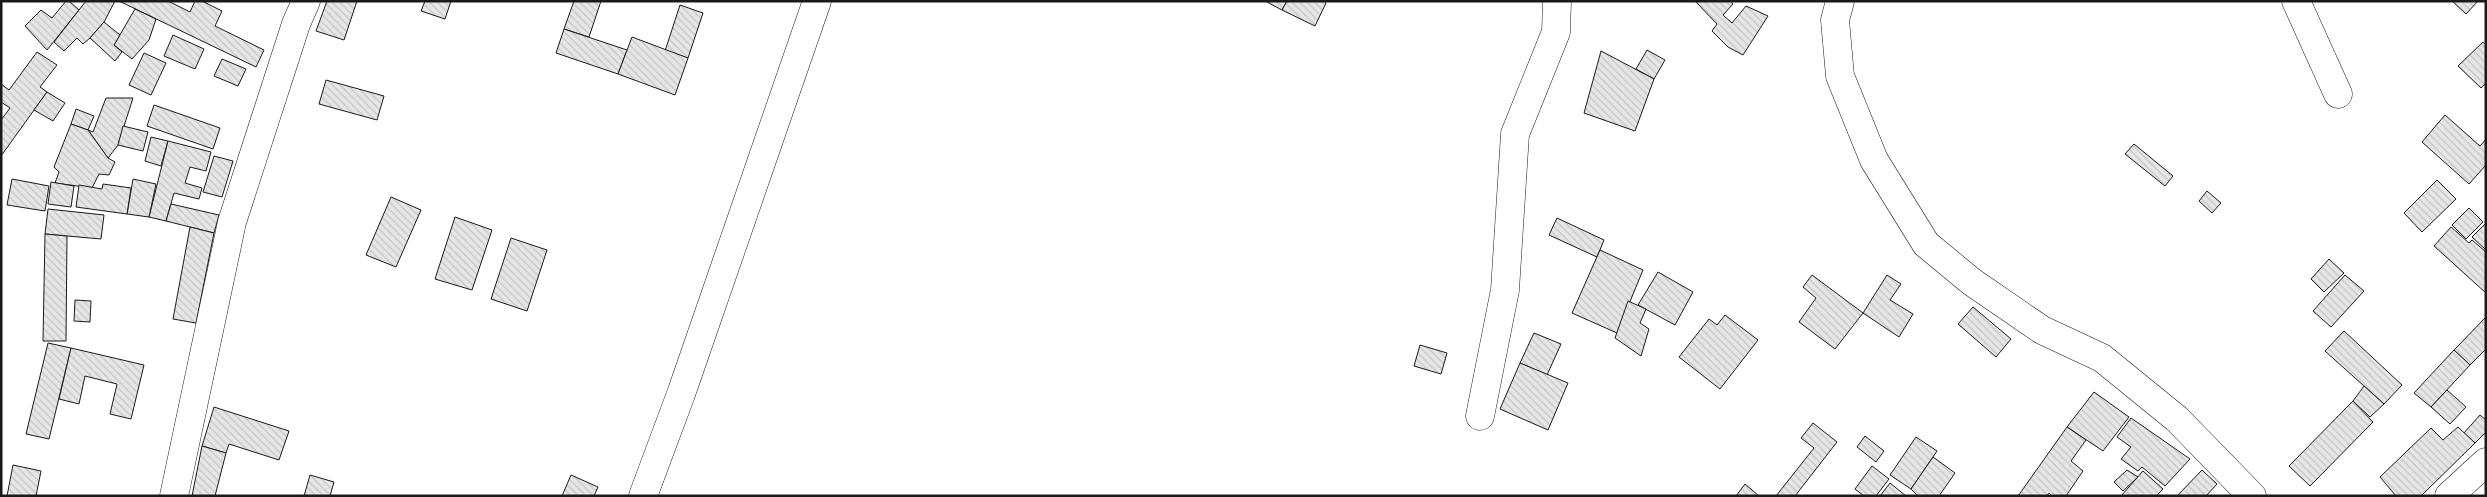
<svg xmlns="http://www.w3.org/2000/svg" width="2487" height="497" font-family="'Libre Baskerville',serif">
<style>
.building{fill:url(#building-back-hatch);stroke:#1a1a1a}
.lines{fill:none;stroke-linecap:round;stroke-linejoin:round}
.minor-casing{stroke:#1a1a1a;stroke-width:29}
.minor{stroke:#fff;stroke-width:28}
</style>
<defs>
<pattern id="building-back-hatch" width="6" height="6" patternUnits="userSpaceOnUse" patternTransform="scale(1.25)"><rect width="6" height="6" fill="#e6e6e6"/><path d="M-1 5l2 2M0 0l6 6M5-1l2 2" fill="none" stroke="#c5c5c5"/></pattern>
</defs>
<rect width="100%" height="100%" fill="#fff"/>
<g class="building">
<polygon points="66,1 69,1 79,10 47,50 25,26 41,10 52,18"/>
<polygon points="86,1 115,1 104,22 90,38 83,44 77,38 64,51 54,42"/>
<polygon points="119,1 168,1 190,12 195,1 202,1 222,11 215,26 264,50 256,67"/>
<polygon points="327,1 357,1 344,40 316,31"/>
<polygon points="425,1 451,1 445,19 421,11"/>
<polygon points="574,1 601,1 589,37 564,29"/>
<polygon points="1265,1 1287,1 1282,10"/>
<polygon points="1287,1 1324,1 1326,3 1315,26 1282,10"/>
<polygon points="1695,1 1730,1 1733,4 1723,15 1732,23 1746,6 1768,16 1743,55 1728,47 1712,31 1717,24"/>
<polygon points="2452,1 2478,1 2466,14"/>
<polygon points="680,5 703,13 688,58 665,51"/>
<polygon points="135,9 156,19 149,40 132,59 114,45"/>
<polygon points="104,22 120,35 114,45 122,52 115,61 90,38"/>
<polygon points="564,29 627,50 618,74 556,53"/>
<polygon points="173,35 204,49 195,69 164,56"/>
<polygon points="632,37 688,58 675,95 618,74"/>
<polygon points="2483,42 2486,45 2486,83 2481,88 2458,66"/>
<polygon points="1647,50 1665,60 1654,79 1636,69"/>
<polygon points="1601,51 1654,79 1635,131 1584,113"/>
<polygon points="37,52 57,65 40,87 47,92 1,156 1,120 10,108 1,102 1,84 9,90"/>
<polygon points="144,53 166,63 151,95 129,85"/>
<polygon points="222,59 246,69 238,86 214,76"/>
<polygon points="326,80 384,96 377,120 319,104"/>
<polygon points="47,92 65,103 53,121 34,110"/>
<polygon points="106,98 133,98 118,145 108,158 88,130 93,132"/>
<polygon points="154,105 220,128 213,149 147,126"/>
<polygon points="76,109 94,116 88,130 71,124"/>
<polygon points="2445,115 2480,146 2486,139 2486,165 2469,184 2422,142"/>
<polygon points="71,124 88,130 108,158 115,162 109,175 99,174 92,188 55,183 59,172 54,167"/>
<polygon points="123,126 148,132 143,151 118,145"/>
<polygon points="151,137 168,141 161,166 145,161"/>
<polygon points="168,141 211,152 206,171 190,167 185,183 202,188 199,199 174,193 166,221 149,217"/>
<polygon points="2134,144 2173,176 2165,186 2125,154"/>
<polygon points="214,156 233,161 222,197 203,192"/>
<polygon points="12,179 49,186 45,211 7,205"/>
<polygon points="133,179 156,184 149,217 127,214"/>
<polygon points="2437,180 2456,199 2422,232 2404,213"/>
<polygon points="51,182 74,186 71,207 48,204"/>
<polygon points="103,184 131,188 127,214 76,207 79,185 102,189"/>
<polygon points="2207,191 2221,203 2212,213 2199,201"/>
<polygon points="391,197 421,210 396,267 366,255"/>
<polygon points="171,204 219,215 214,233 166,221"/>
<polygon points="2469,208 2483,222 2466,239 2452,225"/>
<polygon points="48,209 104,215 101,239 45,234"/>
<polygon points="455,217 492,230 472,290 435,279"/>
<polygon points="1557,218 1604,240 1597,257 1549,235"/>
<polygon points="2486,223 2486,250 2472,237"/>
<polygon points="190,227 214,233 196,323 173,319"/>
<polygon points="2451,227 2469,243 2472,240 2486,252 2486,293 2434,246"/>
<polygon points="45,234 67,236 66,341 43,341"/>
<polygon points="511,238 547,250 527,311 491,299"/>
<polygon points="1600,250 1643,270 1617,333 1572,313"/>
<polygon points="2329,259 2344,273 2324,292 2311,279"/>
<polygon points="1658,272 1693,292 1675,325 1638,305"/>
<polygon points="1812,275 1863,313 1835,349 1799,322 1816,298 1803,287"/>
<polygon points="1887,275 1901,284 1890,300 1913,314 1899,337 1863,313"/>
<polygon points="2345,275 2364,291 2331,327 2313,311"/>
<polygon points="75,300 91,301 90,322 74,321"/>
<polygon points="1628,301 1646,309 1640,323 1649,329 1641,356 1615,338"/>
<polygon points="1973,307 2011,339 1996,357 1958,324"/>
<polygon points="1725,315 1758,340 1720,389 1679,357 1709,319 1717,325"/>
<polygon points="2486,317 2486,349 2470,365 2454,350"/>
<polygon points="2344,331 2402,385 2384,404 2325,351"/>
<polygon points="1534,333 1561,344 1547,375 1520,363"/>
<polygon points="48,343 71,348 49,439 26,434"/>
<polygon points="1420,345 1447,353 1441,374 1414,366"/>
<polygon points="71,348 144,365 131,419 110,414 117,384 85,376 79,404 59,399"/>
<polygon points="2454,350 2470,365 2431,407 2414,393"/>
<polygon points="1520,363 1568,383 1548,430 1500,409"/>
<polygon points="2364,386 2384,404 2370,417 2353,401"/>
<polygon points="2447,390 2466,407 2450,424 2431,407"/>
<polygon points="2094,392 2129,417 2103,451 2067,427"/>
<polygon points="2353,401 2373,422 2310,486 2289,466"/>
<polygon points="214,407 289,431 279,460 229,444 226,453 202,446"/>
<polygon points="2480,415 2486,420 2486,432 2475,443 2463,434"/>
<polygon points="2131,418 2190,459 2165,486 2142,467 2138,471 2121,459 2131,447 2117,437"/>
<polygon points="1813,423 1837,442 1795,496 1776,496 1814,448 1801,438"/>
<polygon points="2067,427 2086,440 2071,461 2083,471 2066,496 2052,496 2049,493 2047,496 2018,496"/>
<polygon points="2458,427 2475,443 2421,496 2396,496 2380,477 2431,428 2443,440"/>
<polygon points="1865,436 1884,451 1876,462 1857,447"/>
<polygon points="1916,437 1937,451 1911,489 1890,475"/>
<polygon points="202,446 226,453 215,496 192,496"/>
<polygon points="1933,457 1955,473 1939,496 1918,496 1911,489"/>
<polygon points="13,465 41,471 36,496 7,496"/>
<polygon points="1872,466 1889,479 1876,496 1864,496 1855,489"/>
<polygon points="2127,470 2138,477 2123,491 2114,482"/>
<polygon points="2202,470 2217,484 2206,496 2177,496"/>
<polygon points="2143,471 2163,489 2156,496 2121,496"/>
<polygon points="310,475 334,482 330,496 304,496"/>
<polygon points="571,475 598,487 594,496 562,496"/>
<polygon points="1890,483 1906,496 1880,496"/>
<polygon points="1745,484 1759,496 1736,496"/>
</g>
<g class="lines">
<defs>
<g id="minor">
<polyline points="1840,1 1835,20 1840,76 1874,160 1926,244 1972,282 2042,330 2102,358 2177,419 2252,496"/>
<polyline points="2296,1 2338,94"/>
<polyline points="1480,416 1505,290 1515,134 1556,32 1557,1"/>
<polyline points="174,496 232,222 296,24 306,1"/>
<polyline points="643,496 681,394 817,1"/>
<polyline points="2449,496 2486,462"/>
</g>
</defs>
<use href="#minor" class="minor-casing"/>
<use href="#minor" class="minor"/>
</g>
<rect width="2487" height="497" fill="none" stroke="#1a1a1a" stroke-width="5"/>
</svg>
